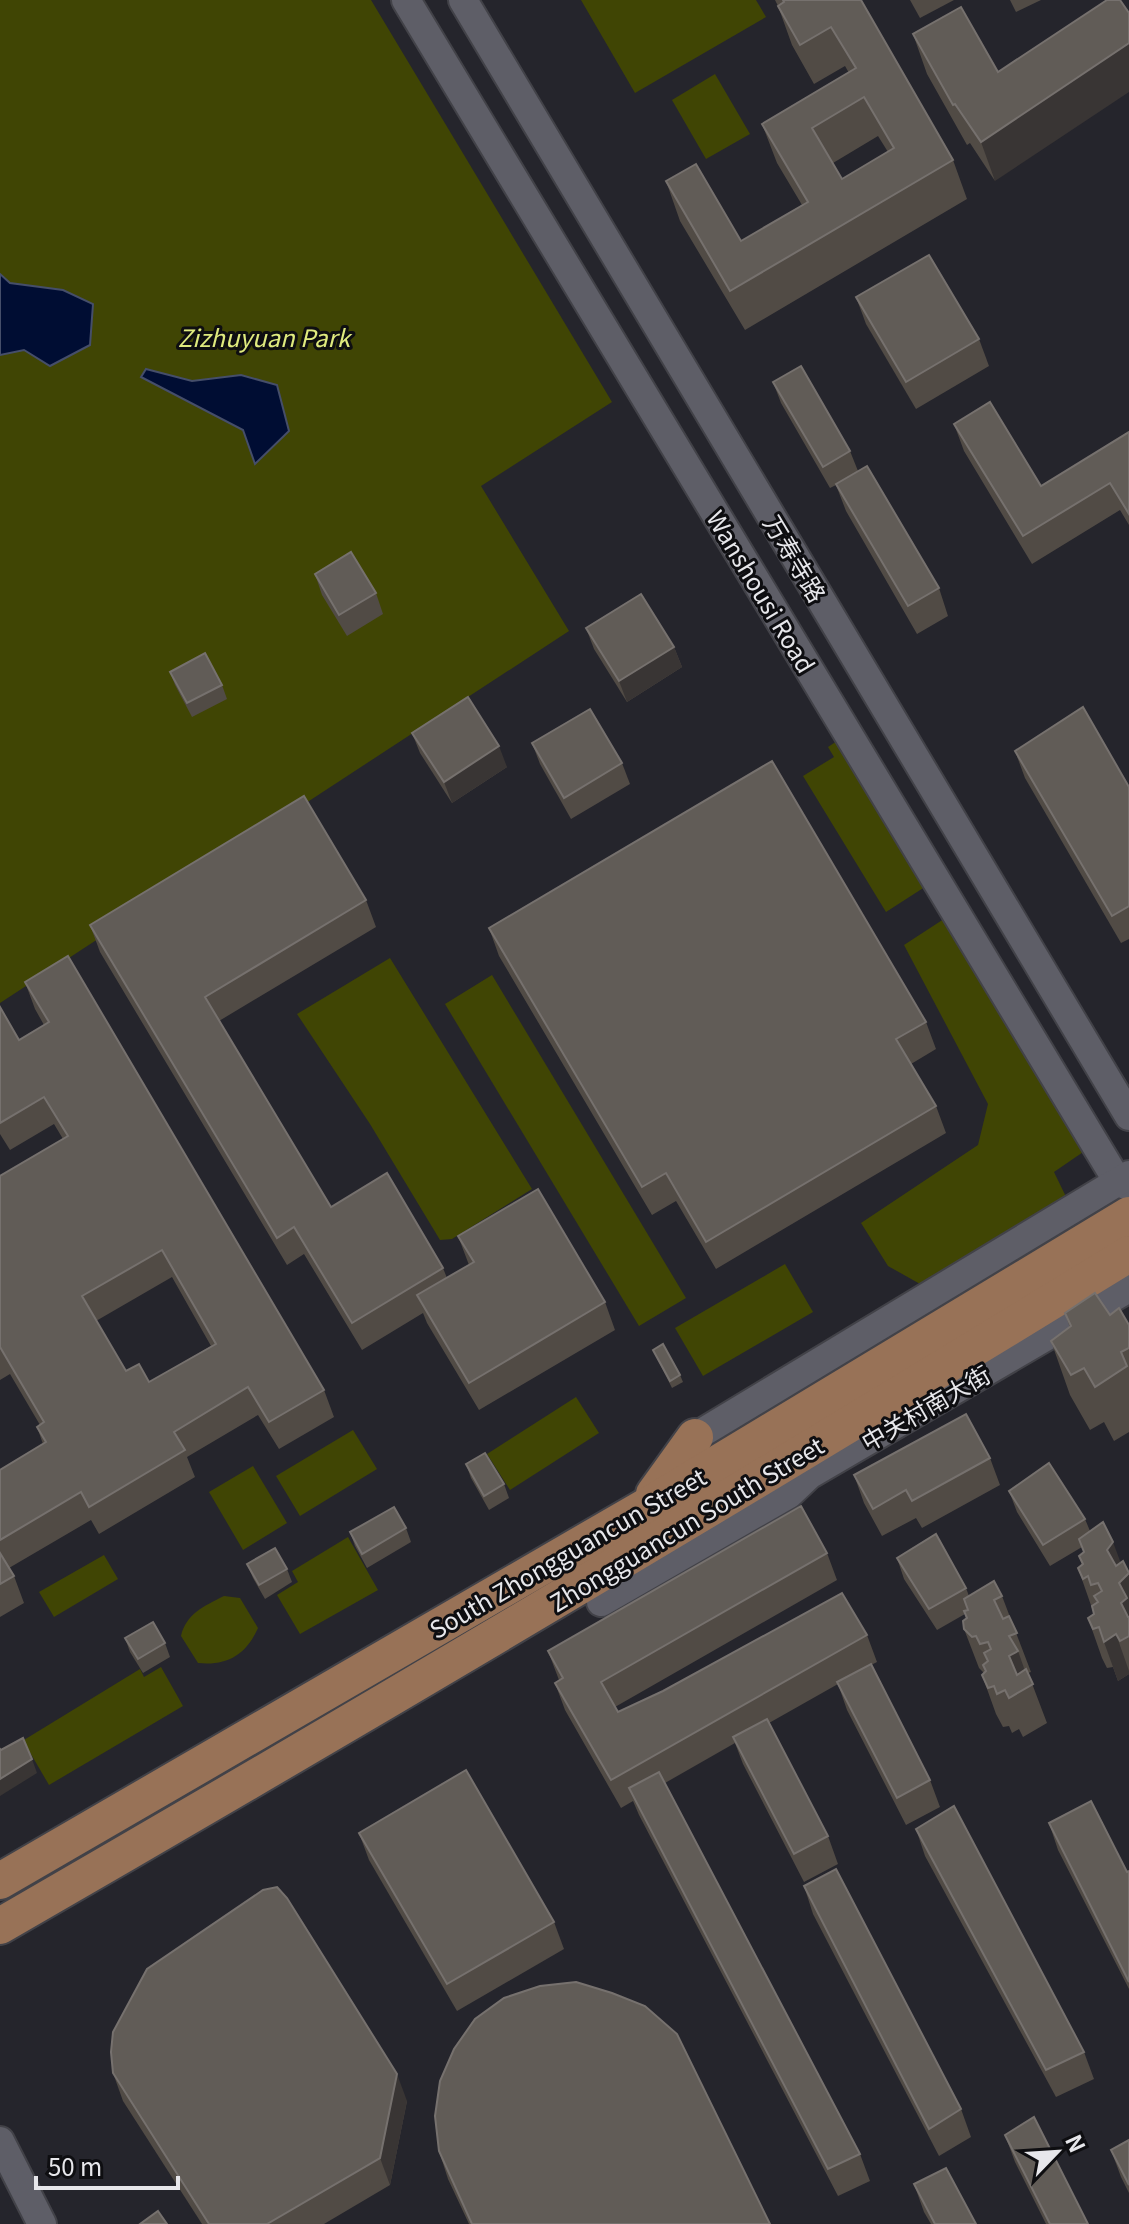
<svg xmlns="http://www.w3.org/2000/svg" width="1129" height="2224" font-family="Georgia,'Noto Sans SC',serif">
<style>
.green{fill:#404504}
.water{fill:#000d33;stroke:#454e6a;stroke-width:2}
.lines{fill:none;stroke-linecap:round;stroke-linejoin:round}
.minor-casing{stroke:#424248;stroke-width:32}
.major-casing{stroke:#424248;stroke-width:40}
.minor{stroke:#5e5e67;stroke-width:28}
.major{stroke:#987257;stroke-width:36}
.wall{fill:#514b45;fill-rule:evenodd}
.shaded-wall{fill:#393534}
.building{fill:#615c57;stroke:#76716e;stroke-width:2;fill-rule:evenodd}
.labels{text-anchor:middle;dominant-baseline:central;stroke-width:6;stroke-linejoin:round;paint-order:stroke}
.park-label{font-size:24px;font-style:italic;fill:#dfea7e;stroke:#0e0e11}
.street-label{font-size:24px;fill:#e7e7eb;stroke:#0e0e11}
</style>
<rect width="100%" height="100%" fill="#25252c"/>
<g class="green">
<polygon points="0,0 371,0 612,402 481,486 569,631 0,1003"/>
<polygon points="581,0 756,0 766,17 635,93"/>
<polygon points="715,74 750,134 706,159 672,100"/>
<polygon points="843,737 931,883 886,912 803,776 834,757 828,747"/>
<polygon points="950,915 1089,1148 1054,1172 1069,1203 929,1289 888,1266 861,1223 978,1145 988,1104 904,945"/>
<polygon points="390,958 532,1189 452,1239 440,1240 370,1124 297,1014"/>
<polygon points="492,975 686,1298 639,1326 445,1004"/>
<polygon points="785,1264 813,1312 703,1376 675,1328"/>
<polygon points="576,1397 599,1433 510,1490 487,1454"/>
<polygon points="353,1430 377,1469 300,1516 276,1476"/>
<polygon points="253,1466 287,1523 243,1550 209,1492"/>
<polygon points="348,1537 378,1590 300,1634 277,1595 298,1582 292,1571"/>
<polygon points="104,1555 118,1579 54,1617 39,1592"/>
<path d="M224 1596 240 1598 258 1628C246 1655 227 1666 198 1663L181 1636C186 1614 204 1606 224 1596Z"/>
<polygon points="161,1667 183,1706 49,1785 28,1749 5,1760 1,1754 140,1669 144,1677"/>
</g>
<g class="water">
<polygon points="0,274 10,283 63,290 93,304 90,345 50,366 24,350 0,355"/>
<polygon points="146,369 192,381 241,375 277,385 289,431 255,464 243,430 141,377"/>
</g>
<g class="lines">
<defs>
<g id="minor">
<polyline points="406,0 1118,1182 1129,1186"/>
<polyline points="463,0 1129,1116"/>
<polyline points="695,1437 1129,1175"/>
<polyline points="601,1602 789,1494 809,1475 1129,1288"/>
<polyline points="0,2141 42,2224"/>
</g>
<g id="major">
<polyline points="654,1494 695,1437"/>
<polyline points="0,1881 645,1507 1129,1215"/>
<path d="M0 1926C379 1707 756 1483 1129 1254"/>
</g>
</defs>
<use href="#minor" class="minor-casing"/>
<use href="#major" class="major-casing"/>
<use href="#minor" class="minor"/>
<use href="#major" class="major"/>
</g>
<g class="wall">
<path d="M775 0H861L953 160 967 199 745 330 680 221 666 181 741 241 802 205 777 163 762 124 849 73 845 66 814 84 792 45 778 6ZM878 136 888 152 842 179 833 163Z"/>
<polygon points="910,0 954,0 920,18"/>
<polygon points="1010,0 1041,0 1016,12"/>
<polygon points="961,7 995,181 970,143 967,145 927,74 913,34"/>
<polygon points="856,297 979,339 989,366 916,409 866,324"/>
<polygon points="773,382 850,451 858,471 939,588 948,616 917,634 846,511 836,485 830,488 781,403"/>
<polygon points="954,424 1041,486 1129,432 1129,525 1120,510 1032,564 964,451"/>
<polygon points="315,574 376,593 383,614 347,636 322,595"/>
<polygon points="586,628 674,647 682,667 627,702 594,649"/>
<polygon points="170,672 222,685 227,699 192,717 175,685"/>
<polygon points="412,733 507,767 452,803 420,753"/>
<polygon points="532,743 622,763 630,784 571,819 540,764"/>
<polygon points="1015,751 1129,787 1129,939 1121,943 1025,778"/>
<polygon points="366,900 376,927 219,1021 331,1207 443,1268 447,1278 469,1265 458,1236 605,1302 615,1330 479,1410 427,1323 423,1313 362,1350 304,1254 287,1265 100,952 90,925"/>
<polygon points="489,928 926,1022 936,1049 911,1064 936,1106 946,1133 716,1269 676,1201 652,1215 499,956"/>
<path d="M25 982 324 1390 334 1417 279 1449 258 1415 187 1457 195 1477 99 1534 91 1520 9 1568 14 1576 24 1603 0 1617V1470L43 1444 37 1427 40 1425 10 1374 0 1380V1176L63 1139 54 1124 10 1150 0 1134V1007L19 1040 44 1025 35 1009ZM172 1277 211 1346 149 1382 126 1371 96 1321Z"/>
<polygon points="1065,1313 1129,1325 1129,1432 1114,1441 1104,1422 1090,1430 1070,1395 1051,1341 1070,1328"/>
<polygon points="653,1350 680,1375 683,1382 672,1388"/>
<polygon points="990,1458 1000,1485 922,1528 916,1518 882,1536 864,1503 854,1475"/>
<polygon points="466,1464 504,1484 509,1498 489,1510 471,1478"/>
<polygon points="1009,1491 1085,1519 1090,1531 1121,1563 1129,1573 1129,1674 1118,1681 1113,1667 1107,1668 1102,1658 1088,1618 1094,1614 1078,1568 1082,1565 1079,1556 1084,1552 1082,1547 1050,1566 1017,1512"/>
<polygon points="406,1528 411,1542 367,1568 355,1546 350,1532"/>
<polygon points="827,1553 837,1580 615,1707 618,1712 867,1635 877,1662 871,1665 930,1780 940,1807 906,1825 847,1710 838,1684 769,1723 828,1836 838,1864 804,1882 743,1764 735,1743 665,1783 860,2154 870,2181 838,2196 639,1815 633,1801 621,1808 565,1710 555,1683 559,1680 548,1651"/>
<polygon points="897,1558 966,1588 969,1596 1002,1596 1031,1672 1028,1673 1047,1723 1023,1737 1019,1729 1012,1733 1009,1726 1003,1727 996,1714 982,1675 984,1673 979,1668 964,1629 966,1618 965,1614 937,1630 904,1579"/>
<polygon points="247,1564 287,1569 292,1582 265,1599 253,1578"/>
<polygon points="125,1638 165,1643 170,1657 143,1673 130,1652"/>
<polygon points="1049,1823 1127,1872 1129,1871 1129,1989 1058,1850"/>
<polygon points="916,1829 1084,2052 1094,2079 1056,2097 925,1856"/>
<polygon points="359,1833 554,1922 564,1949 457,2011 369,1860"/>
<polygon points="804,1886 961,2109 971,2137 939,2156 813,1914"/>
<polygon points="113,2073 407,2101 390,2185 324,2224 202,2224 123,2101"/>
<polygon points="1005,2135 1088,2224 1046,2224 1015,2162"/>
<polygon points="1129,2140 1129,2193 1121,2177 1111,2150"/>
<polygon points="439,2151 770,2224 469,2224 448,2179"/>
<polygon points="914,2184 976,2224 931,2224 924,2212"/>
</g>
<g class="shaded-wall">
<polygon points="1129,43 1129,92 995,181 981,142"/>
<polygon points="674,647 682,667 627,702 619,681"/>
<polygon points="499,746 507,767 452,803 444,782"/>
<polygon points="1113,1542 1126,1577 1129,1574 1129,1626 1121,1603 1107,1550"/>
<polygon points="1116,1634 1129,1671 1129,1674 1118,1681 1104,1642"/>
<polygon points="1018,1651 1030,1685 1021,1690 1009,1656"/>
<polygon points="32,1759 37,1773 0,1796 0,1779"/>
<polygon points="397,2074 407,2101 390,2185 380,2158"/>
</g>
<g class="building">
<path d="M783 0H861L953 160 730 291 666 181 696 164 741 241 808 202 762 124 856 68 831 27 800 45 778 6 784 2ZM864 97 894 148 842 179 812 128Z"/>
<polygon points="1107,0 1120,0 1129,13 1129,43 981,142 955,104 953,105 913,34 961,7 998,72"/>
<polygon points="929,255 979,339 906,382 856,297"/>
<polygon points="801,366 850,451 823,467 773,382"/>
<polygon points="990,402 1041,486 1129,432 1129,514 1110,483 1023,536 954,424"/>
<polygon points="867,466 939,588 908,606 836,484"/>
<polygon points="351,552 376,593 339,615 315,574"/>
<polygon points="641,594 674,647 619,681 586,628"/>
<polygon points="205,653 222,685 187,703 170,672"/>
<polygon points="468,697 499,746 444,782 412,733"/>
<polygon points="1083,707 1129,787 1129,906 1112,916 1015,751"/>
<polygon points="590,709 622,763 564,798 532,743"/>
<polygon points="772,761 926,1022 896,1039 936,1106 706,1242 666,1173 642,1187 489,928"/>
<polygon points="304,796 366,900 205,997 331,1207 387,1173 443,1268 352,1323 294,1227 277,1238 90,925"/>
<path d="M68 956 324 1390 269 1422 248 1387 174 1432 185 1450 89 1507 81 1492 0 1540V1470L46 1442 37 1427 44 1422 0 1347V1176L68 1136 44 1097 0 1123V1007L19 1040 49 1022 25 982ZM162 1250 216 1344 149 1382 139 1364 126 1371 82 1296Z"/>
<polygon points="538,1189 605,1302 469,1383 417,1295 474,1262 458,1236"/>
<polygon points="1095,1293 1110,1315 1119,1308 1129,1325 1129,1348 1121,1352 1127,1366 1095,1387 1084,1368 1071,1375 1051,1341 1071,1326 1065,1313"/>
<polygon points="663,1344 680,1375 670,1381 653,1350"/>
<polygon points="966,1414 990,1458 912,1501 906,1490 873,1509 854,1475"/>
<polygon points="485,1453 504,1484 484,1496 466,1464"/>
<polygon points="1049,1463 1085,1519 1043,1545 1009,1491"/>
<polygon points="801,1506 827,1553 601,1682 618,1712 663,1691 842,1593 867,1635 611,1780 555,1683 563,1678 548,1651"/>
<polygon points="394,1507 406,1528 362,1554 350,1532"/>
<polygon points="1103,1522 1113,1542 1107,1550 1116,1566 1123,1561 1129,1573 1119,1583 1127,1598 1121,1603 1128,1617 1129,1617 1129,1636 1120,1641 1116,1634 1104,1642 1099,1627 1093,1629 1088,1618 1094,1614 1092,1606 1098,1602 1094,1596 1102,1591 1098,1583 1091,1585 1088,1576 1083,1579 1078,1568 1083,1564 1079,1556 1084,1552 1079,1539"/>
<polygon points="936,1534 966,1588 929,1609 897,1558"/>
<polygon points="275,1548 287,1569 259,1585 247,1564"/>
<polygon points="0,1553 14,1576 0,1584"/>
<polygon points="994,1581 1002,1596 994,1600 1003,1619 1009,1616 1017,1633 1009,1636 1018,1651 1009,1656 1017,1675 1026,1669 1033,1684 1009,1698 1005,1690 997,1694 994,1686 988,1688 982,1675 986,1671 983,1665 988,1661 984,1653 991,1649 988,1642 980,1644 976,1636 972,1637 964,1629 963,1621 967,1618 964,1611 968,1610 964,1599"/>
<polygon points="153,1622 165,1643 138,1659 125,1638"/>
<polygon points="871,1664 930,1780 897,1798 837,1682"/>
<polygon points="767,1719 828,1836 794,1854 733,1737"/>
<polygon points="23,1738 32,1759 0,1779 0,1749 1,1750"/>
<polygon points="466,1770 554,1922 447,1984 359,1833"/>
<polygon points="659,1772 860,2154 828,2169 629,1788"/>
<polygon points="1091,1801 1127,1872 1129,1871 1129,1982 1049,1823"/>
<polygon points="954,1806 1084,2052 1046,2070 916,1829"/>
<polygon points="836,1869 961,2109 929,2129 804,1886"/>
<polygon points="277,1887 287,1898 397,2074 380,2158 267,2224 209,2224 113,2073 111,2052 113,2032 147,1969 263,1890"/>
<polygon points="576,1982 612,1993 645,2006 677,2034 770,2224 472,2224 439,2151 435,2116 440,2081 454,2049 475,2019 504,1998 540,1986"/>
<polygon points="1034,2117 1088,2224 1050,2224 1005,2135"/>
<polygon points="1129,2140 1129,2185 1111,2150"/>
<polygon points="946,2168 976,2224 935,2224 914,2184"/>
<polygon points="158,2211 167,2224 140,2224"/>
</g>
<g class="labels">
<g class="park-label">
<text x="264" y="336">Zizhuyuan Park</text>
</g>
<g class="street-label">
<text transform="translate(796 558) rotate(59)">万寿寺路</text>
<text transform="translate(762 591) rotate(59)">Wanshousi Road</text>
<text transform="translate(925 1407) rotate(-30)">中关村南大街</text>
<text transform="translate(686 1523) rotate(-31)">Zhongguancun South Street</text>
<text transform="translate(567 1552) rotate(-30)">South Zhongguancun Street</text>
</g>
</g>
<g transform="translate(1057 2152) rotate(65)" stroke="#0e0e11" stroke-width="6" paint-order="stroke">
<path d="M0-6L14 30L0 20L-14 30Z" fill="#e7e7eb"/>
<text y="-12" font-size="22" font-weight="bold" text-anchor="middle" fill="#e7e7eb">N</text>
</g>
<path d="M36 2176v12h142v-12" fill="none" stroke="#e7e7eb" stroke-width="4"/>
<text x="48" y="2176" font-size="24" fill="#e7e7eb" stroke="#0e0e11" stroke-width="6" paint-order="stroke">50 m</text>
</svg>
